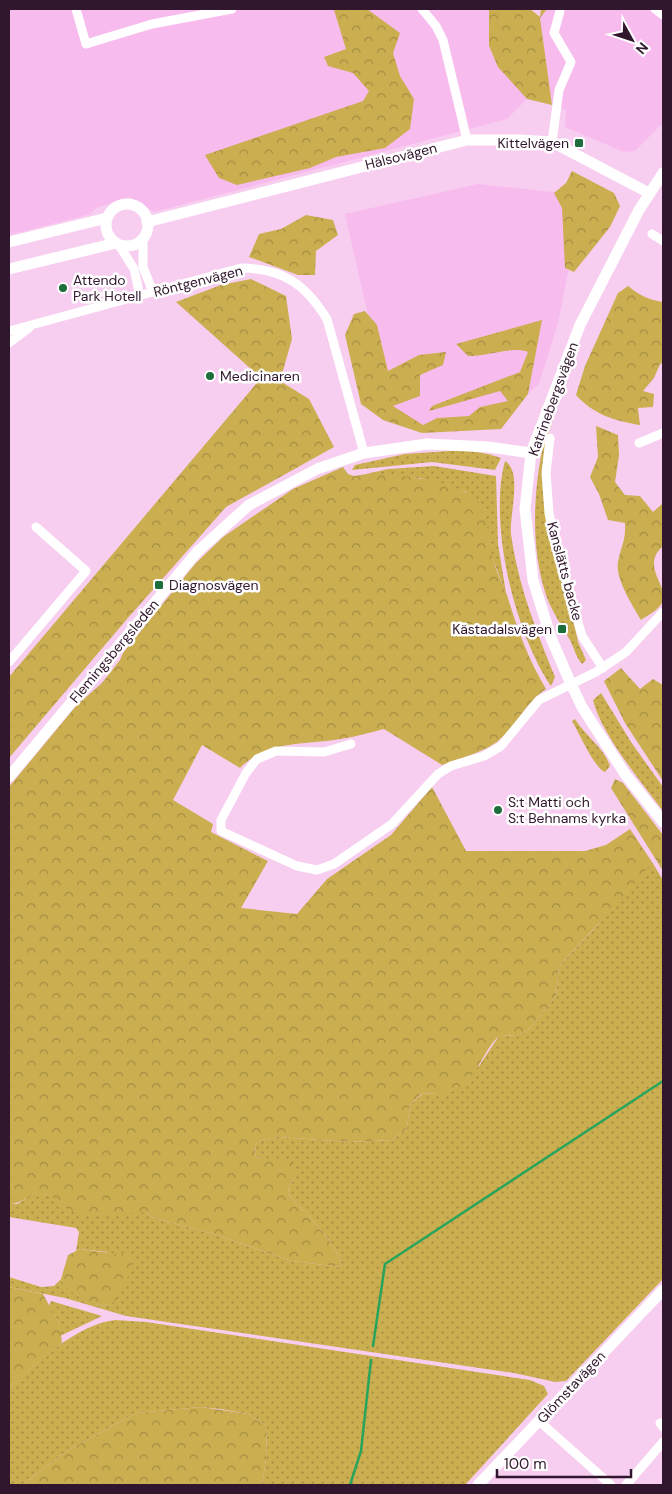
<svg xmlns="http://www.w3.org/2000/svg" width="672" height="1494" font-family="'DM Sans',sans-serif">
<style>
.built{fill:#f8bbee}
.grass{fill:url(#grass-dots)}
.forest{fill:url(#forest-crowns)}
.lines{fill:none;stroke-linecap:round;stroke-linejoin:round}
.stream{stroke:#28a45c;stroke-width:2.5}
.street{stroke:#fff;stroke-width:9}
.secondary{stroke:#fff;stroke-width:11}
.poi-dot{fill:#1e6d3d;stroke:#fefefe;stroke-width:2}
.labels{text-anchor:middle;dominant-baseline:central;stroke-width:5;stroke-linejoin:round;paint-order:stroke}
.poi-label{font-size:14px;fill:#31172d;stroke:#fefefe;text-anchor:start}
.street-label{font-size:14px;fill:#31172d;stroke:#fefefe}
</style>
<defs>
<pattern id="grass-dots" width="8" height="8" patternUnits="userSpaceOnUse" patternTransform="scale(1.25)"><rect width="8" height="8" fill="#caae50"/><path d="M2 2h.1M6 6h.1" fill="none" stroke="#a58d43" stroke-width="1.8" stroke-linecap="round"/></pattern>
<pattern id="forest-crowns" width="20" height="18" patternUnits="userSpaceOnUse" patternTransform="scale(1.25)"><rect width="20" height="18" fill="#caae50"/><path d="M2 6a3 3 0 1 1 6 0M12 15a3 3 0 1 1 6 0" fill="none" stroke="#a58d43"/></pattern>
</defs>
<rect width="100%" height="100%" fill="#f8cef0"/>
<g class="built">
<polygon points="9,9 489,9 489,46 498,67 527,99 507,119 154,212 130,197 96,208 91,214 9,235"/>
<polygon points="547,9 663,9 663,123 635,151 624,152 565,127 566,110 552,105 540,18"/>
<polygon points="478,184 562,193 570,262 558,323 539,384 510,409 424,429 390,412 345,214"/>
</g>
<g class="grass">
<path d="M554 406 557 408 548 435 543 469 578 642 586 660 582 664C576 657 574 648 570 640 563 628 555 616 549 603 526 544 534 465 554 406Z"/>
<polygon points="464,450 488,454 501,458 495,470 432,462 352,470 355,465 405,454"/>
<path d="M505 461C523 472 509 515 511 534 518 585 536 630 555 677L551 686C515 633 488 524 505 461Z"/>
<polygon points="434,466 496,476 498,544 506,593 466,492 420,478 362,475 388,469"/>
<path d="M601 693 631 742 663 787V811C642 783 601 734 593 700Z"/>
<path d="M575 719C585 736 603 746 610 766L605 772C594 768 579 732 572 721Z"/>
<path d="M652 862 663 880V1279L566 1381 555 1382 514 1373 126 1316 65 1298 9 1287V1277L41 1287 54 1286 61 1279C66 1290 93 1308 106 1305 108 1304 110 1302 113 1301L107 1252 80 1249 76 1251 79 1232 76 1228 9 1217V1204H17L33 1194H42L51 1195 67 1205 146 1212 151 1217 217 1235 291 1261 342 1267C339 1244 304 1212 288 1194L289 1186 295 1177 264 1159 256 1157 255 1145 261 1140 278 1137 350 1142 392 1140 407 1128 410 1105 422 1094H439L479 1066 499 1036 517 1035 527 1031 533 1025 556 996 559 966 593 930Z"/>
<polygon points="51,1301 102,1316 60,1336 60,1325 49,1306"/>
<path d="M115 1320 146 1322 530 1380 544 1386 548 1394 465 1485H262L266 1459 267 1426 248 1414 220 1409 201 1407 136 1413 67 1451 22 1485H9V1389C35 1363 78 1324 115 1320Z"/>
</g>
<g class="forest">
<polygon points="367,9 400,33 393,53 400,76 414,99 410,129 385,148 336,157 310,168 237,185 219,178 205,155 363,101 369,91 353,73 328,66 324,57 346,49 334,10"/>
<polygon points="489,9 530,9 540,17 541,9 547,9 540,18 552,105 527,99 498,67 489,46"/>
<polygon points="572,171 614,193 620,206 610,227 574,272 565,268 562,208 554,193 566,183"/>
<polygon points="306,215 333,220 338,235 316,251 315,275 298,275 249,257 259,234 281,229"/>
<polygon points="251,279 286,296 292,339 280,381 309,399 334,447 226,507 127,619 9,758 9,677 261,378 176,302 221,285"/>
<path d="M628 286C639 295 649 300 663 302V363L660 364 654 378 643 391 654 394 653 407 638 408 640 425C614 421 593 414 576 395L585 366 618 293Z"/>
<path d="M365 311 377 325 388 371 419 355 446 352 443 365 420 375V396L393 406 423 425 437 418 469 416 480 407 508 401 500 391 429 411 432 406 520 372 528 352C514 346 487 356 468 356L456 344 542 320 528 394 501 429 422 433 383 420 361 404 345 335 354 314Z"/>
<path d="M596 426 618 435 619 455 615 482 625 495 640 496 653 512 663 503V546C640 566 669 587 663 601 659 610 648 615 641 620 633 606 615 579 618 562 621 546 626 541 625 523L608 520 599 494 590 477 598 457Z"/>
<path d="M343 467 348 474 354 476C381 471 459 479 477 501 490 517 488 544 494 563 497 574 503 584 507 595 517 628 528 659 546 689 528 701 521 717 507 732 491 752 464 756 442 765L384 729C368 733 351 738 334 740 299 745 267 741 240 768L202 745 173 800 213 824 211 832 268 861 241 908 297 914 327 879 391 835 432 787 466 851H585L606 845 630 829 652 862 629 891 559 966 556 996 533 1025 527 1031 517 1035 499 1036C481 1052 476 1085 448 1093 440 1095 430 1093 421 1094L410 1105 407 1128 392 1140 350 1142 278 1137 261 1140 255 1145 256 1157 259 1158 287 1159 296 1167 297 1174 289 1186 288 1194C304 1212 339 1244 342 1267L291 1261 217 1235 151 1217 146 1212C125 1213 104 1219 83 1215 67 1211 58 1195 41 1194 29 1193 22 1204 9 1204V787L76 706 102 683 120 660 123 653 195 564 223 537 293 489Z"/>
<polygon points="621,668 640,689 653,679 663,685 663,781 625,723 604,681"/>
<polygon points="615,779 623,783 663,835 663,871 611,788"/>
<path d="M80 1249 125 1255 135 1259C130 1269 124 1291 117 1299 102 1316 68 1294 61 1279L68 1255Z"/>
<polygon points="9,1287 43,1294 60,1325 62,1343 32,1367 9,1389"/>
<polygon points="201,1407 248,1414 267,1426 266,1459 262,1485 22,1485 67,1451 136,1413"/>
</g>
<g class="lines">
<g class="stream">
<polyline points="373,1346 385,1264 663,1081"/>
<polyline points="350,1485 361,1451 371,1360"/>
</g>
<g class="street">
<polyline points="76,9 86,44 152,24 232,9"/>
<polyline points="422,9 436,26 443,40 467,140"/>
<polyline points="655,9 663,15"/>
<polyline points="552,142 559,90 571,62 554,33 560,11"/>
<polyline points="652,234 663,241"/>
<polyline points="143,238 143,267 153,292"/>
<polyline points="119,245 134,269 140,296"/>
<path d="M9 331 241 268C284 269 305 284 327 319L364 453"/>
<polyline points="9,343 29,328"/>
<polyline points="550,438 546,473 549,513 555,543 582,636 603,668"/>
<polyline points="639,443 663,433"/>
<polyline points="9,662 86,571 36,527"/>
<polyline points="351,744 324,752 276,751 257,759 246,773 221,820 221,831 297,866 317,870 334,864 392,824 438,774 451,766 484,756 501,746 539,700 596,672 626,652 663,612"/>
<polyline points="539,1421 611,1485"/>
<polyline points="660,1423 663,1427"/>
<polyline points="626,1485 663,1442"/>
</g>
<g class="secondary">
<polyline points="663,173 639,210 580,325 531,453 525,509 533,580 551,638 571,684 582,707 625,774 663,822"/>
<circle cx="127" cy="225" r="21"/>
<polyline points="147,222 467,140 520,140 552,142 649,193"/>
<polyline points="9,242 107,218"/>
<polyline points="9,269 116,243"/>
<polyline points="9,777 197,552 249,505 317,469 364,453 427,444 489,447 531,453"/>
<polyline points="478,1485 663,1290"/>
</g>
</g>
<g class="poi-dot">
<rect x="574" y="138" width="10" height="10" rx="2.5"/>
<circle cx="63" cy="288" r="5"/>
<circle cx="210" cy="376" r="5"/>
<rect x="154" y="580" width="10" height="10" rx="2.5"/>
<rect x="557" y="624" width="10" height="10" rx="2.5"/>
<circle cx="498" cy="810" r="5"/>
</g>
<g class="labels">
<g class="poi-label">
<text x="569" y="143" text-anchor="end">Kittelvägen</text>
<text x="73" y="280">Attendo<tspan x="73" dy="16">Park Hotell</tspan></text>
<text x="220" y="376">Medicinaren</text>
<text x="169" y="585">Diagnosvägen</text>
<text x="552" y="629" text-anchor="end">Kästadalsvägen</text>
<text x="508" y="802">S:t Matti och<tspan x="508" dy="16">S:t Behnams kyrka</tspan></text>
</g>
<g class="street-label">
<text transform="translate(401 156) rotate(-14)">Hälsovägen</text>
<text transform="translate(198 281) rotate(-14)">Röntgenvägen</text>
<text transform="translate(553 399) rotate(-70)">Katrinebergsvägen</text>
<text transform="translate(565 571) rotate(75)">Kanslätts backe</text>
<text transform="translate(114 651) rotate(-50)">Flemingsbergsleden</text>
<text transform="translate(571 1387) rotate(-47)">Glömstavägen</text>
</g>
</g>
<rect width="672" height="1494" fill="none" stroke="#31172d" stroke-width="20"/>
<g transform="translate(632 40) rotate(130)" stroke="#fefefe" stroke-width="4" paint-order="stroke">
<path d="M0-4L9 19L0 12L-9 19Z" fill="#31172d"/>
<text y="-8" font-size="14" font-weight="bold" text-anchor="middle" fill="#31172d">N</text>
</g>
<path d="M497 1469v8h134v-8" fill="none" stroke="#31172d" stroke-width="2.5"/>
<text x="504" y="1469" font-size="15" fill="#31172d" stroke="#fefefe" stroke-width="4" paint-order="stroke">100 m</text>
</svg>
